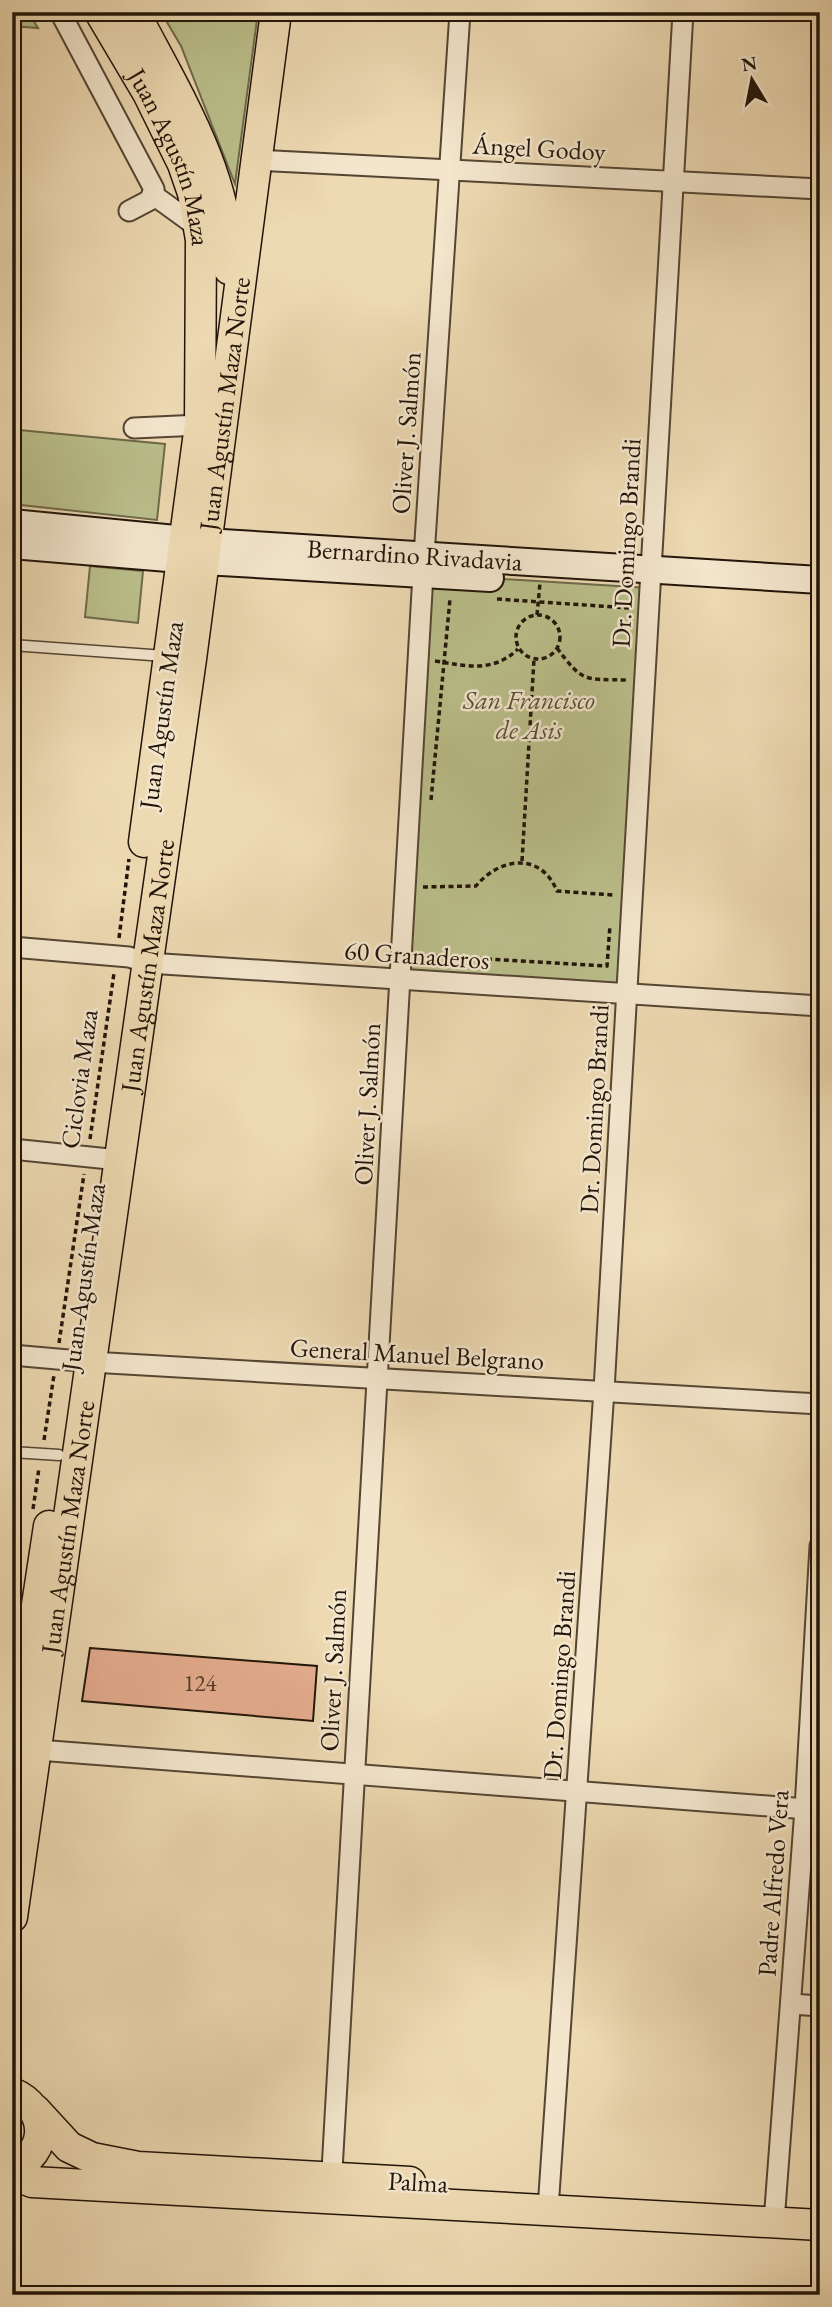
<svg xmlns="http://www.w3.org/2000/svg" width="832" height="2307" font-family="'EB Garamond',serif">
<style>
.green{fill:#babf8b;stroke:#6e6a4a;stroke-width:2}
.building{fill:#e7ae91;stroke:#211409;stroke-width:2}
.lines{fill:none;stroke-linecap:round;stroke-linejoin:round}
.lane-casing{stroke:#544533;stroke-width:13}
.street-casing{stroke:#544533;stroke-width:23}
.secondary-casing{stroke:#211409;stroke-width:30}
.primary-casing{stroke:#211409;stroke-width:33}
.path{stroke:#211409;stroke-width:3.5;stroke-dasharray:5 3.5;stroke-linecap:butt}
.lane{stroke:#f3e6cd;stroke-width:10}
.street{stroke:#f3e6cd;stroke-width:19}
.secondary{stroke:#f3e6cd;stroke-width:26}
.primary{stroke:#edd9b2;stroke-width:30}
.labels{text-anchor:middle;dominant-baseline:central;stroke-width:5;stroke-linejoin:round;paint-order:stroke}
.number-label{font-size:23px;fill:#523a2b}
.street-label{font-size:26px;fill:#211409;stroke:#f3e6cd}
.park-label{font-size:26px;font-style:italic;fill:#575036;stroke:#f3e6cd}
</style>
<rect width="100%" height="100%" fill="#edd9b2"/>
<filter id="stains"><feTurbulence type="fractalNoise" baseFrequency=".00286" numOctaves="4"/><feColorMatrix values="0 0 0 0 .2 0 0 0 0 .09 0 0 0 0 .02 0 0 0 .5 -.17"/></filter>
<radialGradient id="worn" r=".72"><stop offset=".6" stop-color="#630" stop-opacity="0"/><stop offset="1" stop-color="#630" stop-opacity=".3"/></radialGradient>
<g class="green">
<polygon points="12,12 28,12 38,28 12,26"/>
<polygon points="161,12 258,12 235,184 181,46"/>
<polygon points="19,430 165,444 157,520 12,504"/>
<polygon points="90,566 143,571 138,623 85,617"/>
<polygon points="423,574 649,588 627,994 402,980"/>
</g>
<polygon class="building" points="90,1648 317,1666 313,1721 82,1701"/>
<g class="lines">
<defs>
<g id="lane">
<polyline points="12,645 165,656"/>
<polyline points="12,1452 59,1455"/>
</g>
<g id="street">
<polyline points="60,12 154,189 150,200 129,211"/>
<polyline points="255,160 820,189"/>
<polyline points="152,194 199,228"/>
<polyline points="134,428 200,425"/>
<polyline points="12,947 129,957 148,963 820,1006"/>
<polyline points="12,1149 119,1160"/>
<polyline points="12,1355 91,1362 820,1404"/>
<polyline points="38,1750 820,1810"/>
<polyline points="791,2004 820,2006"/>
<polyline points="331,2188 424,556 460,12"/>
<polyline points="548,2209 604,1390 683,12"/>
<polyline points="774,2222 805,1809 820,1546"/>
</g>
<g id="secondary">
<path id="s1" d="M12 523 206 542 820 580"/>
<polyline points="12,545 204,561 490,578"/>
</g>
<g id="primary">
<path id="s2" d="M100 12 148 93 183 164 193 193 201 240 200 425 144 842"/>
<path d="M134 12C175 91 230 176 229 269"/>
<polyline points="12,1770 49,1526"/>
<path id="s3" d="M12 1917 191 659 276 12"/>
<path d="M12 2093C49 2108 50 2153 12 2168"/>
<polyline points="35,2110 69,2147 92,2158 138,2167 410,2182"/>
<polyline points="12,2174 32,2182 820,2225"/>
</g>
</defs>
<use href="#lane" class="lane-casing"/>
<use href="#street" class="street-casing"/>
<use href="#secondary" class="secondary-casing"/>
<use href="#primary" class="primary-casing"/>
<g class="path">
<polyline points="497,599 629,608"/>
<circle cx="538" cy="637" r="22"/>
<polyline points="537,615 540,583"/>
<path d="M557 648C583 683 584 679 626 680"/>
<path d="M435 661C467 666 493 673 518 649"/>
<polyline points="431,800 450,599"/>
<polyline points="522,861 534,659"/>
<path d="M423 887 476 886C500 857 541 852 557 891L613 895"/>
<polyline points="119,938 129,859"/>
<polyline points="419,955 607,966 610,925"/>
<polyline points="90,1139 114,973"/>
<polyline points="59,1343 84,1174"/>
<polyline points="44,1440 54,1375"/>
<polyline points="33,1509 39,1468"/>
</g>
<use href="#lane" class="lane"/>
<use href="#street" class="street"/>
<use href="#secondary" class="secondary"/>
<use href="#primary" class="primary"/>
</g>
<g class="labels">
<g class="number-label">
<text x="200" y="1683">124</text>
</g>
<g class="street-label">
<text transform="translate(539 148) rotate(3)">Ángel Godoy</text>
<text stroke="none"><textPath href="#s2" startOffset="163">Juan Agustín Maza</textPath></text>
<text stroke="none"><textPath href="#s3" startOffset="1528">Juan Agustín Maza Norte</textPath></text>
<text transform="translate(406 433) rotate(-86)">Oliver J. Salmón</text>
<text transform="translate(626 543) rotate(-87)">Dr. Domingo Brandi</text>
<text stroke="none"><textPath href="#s1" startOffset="404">Bernardino Rivadavia</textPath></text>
<text transform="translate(161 715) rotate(-82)">Juan Agustín Maza</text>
<text transform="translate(417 955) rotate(4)">60 Granaderos</text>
<text stroke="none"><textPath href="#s3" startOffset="961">Juan Agustín Maza Norte</textPath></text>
<text transform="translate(79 1079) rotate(-82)">Ciclovia Maza</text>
<text transform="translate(367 1104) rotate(-87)">Oliver J. Salmón</text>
<text transform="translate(594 1109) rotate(-87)">Dr. Domingo Brandi</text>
<text transform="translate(83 1277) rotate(-82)">Juan Agustín Maza</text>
<text transform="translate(417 1354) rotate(3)">General Manuel Belgrano</text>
<text stroke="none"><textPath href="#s3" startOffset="394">Juan Agustín Maza Norte</textPath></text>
<text transform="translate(333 1670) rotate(-87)">Oliver J. Salmón</text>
<text transform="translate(559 1675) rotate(-86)">Dr. Domingo Brandi</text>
<text transform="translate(773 1883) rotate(-86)">Padre Alfredo Vera</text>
<text transform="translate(418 2182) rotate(3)">Palma</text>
</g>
<g class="park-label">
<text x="529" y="700">San Francisco<tspan x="529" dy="30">de Asis</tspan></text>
</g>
</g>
<rect width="832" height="2307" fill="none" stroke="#edd9b2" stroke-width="42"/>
<rect x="14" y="14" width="804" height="2279" fill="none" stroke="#211409" stroke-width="3.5"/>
<rect x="21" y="21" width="790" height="2265" fill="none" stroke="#211409" stroke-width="2"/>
<g transform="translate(752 80) rotate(350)" stroke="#f3e6cd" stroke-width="5" paint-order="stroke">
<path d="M0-5L12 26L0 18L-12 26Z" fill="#211409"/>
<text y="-10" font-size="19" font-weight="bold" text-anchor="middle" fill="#211409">N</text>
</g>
<rect width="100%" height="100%" filter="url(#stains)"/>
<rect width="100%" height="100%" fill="url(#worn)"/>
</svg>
